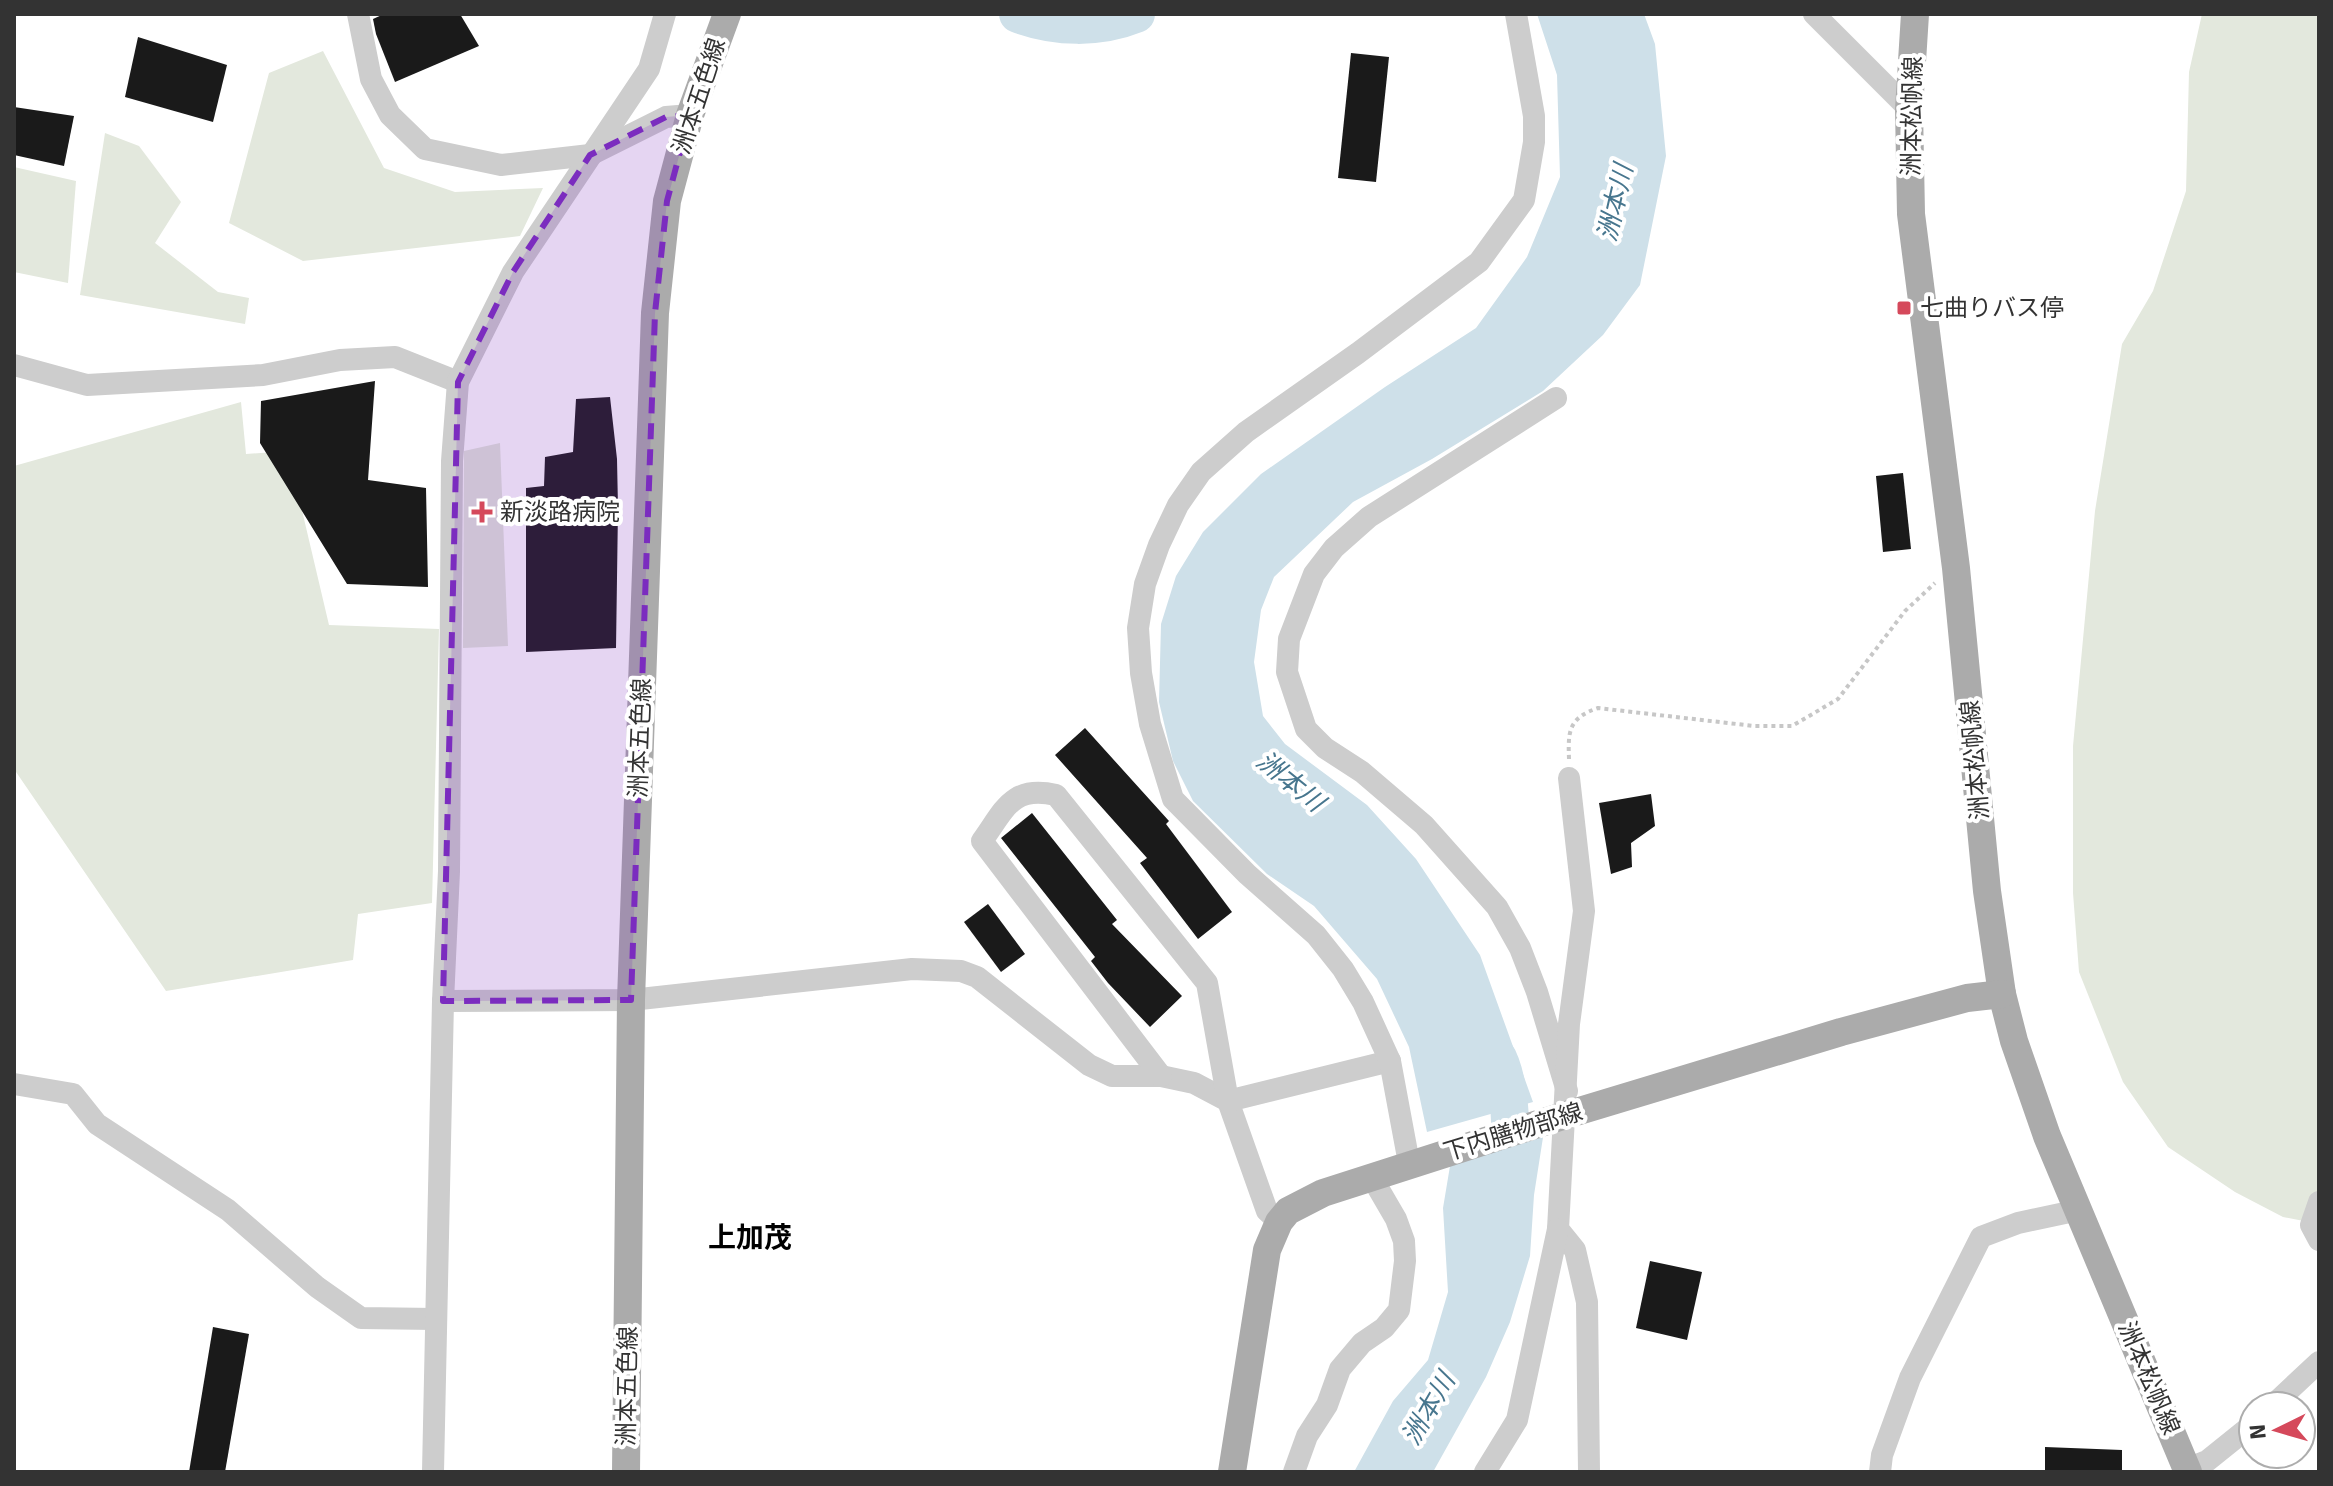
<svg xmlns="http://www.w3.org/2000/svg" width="2333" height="1486" font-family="Signika,'Noto Sans JP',sans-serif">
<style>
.green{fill:#e3e8dd}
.water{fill:#cee0e9}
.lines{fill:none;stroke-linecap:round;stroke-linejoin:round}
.river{stroke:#cee0e9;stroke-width:38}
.building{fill:#1a1a1a}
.path{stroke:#c7c7c7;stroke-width:4;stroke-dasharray:4 4;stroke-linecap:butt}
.minor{stroke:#cdcdcd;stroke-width:22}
.major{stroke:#ababab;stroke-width:28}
.marked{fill:#7b2cbf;fill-opacity:0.2;stroke:#7b2cbf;stroke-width:6;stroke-dasharray:16 10;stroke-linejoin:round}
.poi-dot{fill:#d5495b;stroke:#fff;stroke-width:3}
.labels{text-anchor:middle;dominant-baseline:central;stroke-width:8;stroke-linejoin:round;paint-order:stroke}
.street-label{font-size:24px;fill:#333;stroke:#fff}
.poi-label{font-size:24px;fill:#333;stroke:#fff;text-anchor:start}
.water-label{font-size:26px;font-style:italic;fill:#47768e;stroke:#fff}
.quarter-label{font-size:28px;font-weight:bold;fill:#000;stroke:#fff}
</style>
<rect width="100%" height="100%" fill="#fff"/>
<g class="green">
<polygon points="2202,14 2319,14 2319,1224 2283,1217 2235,1192 2168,1147 2123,1082 2079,972 2073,893 2073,746 2095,511 2122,344 2153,291 2186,191 2189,72"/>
<polygon points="323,51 384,168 455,192 543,188 520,236 303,261 229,223 269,73"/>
<polygon points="105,133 139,146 181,202 155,243 218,292 249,298 245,324 80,295"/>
<polygon points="14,167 76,181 68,283 14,272"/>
<polygon points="241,402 246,454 288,451 329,625 439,629 432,903 358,914 353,960 166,991 14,769 14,466"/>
<polygon points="500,443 508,646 463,648 464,451"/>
</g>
<g class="water">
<polygon points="1537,14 1644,14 1655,44 1666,156 1640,285 1603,335 1543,391 1432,459 1353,502 1274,577 1261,610 1254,662 1263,716 1285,744 1367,805 1416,859 1480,955 1533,1102 1427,1132 1409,1047 1377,979 1314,906 1267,874 1193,801 1173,761 1159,702 1161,624 1176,576 1203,532 1261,474 1385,387 1476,328 1527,257 1560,177 1557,75"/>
<polygon points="1544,1131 1534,1195 1530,1256 1510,1322 1486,1377 1433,1472 1354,1472 1393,1401 1428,1360 1448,1292 1443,1208 1451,1160"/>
</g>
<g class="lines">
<g class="river">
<path d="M1018 14C1056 28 1099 29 1136 14"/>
<path d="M1498 1058C1511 1085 1513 1141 1507 1171"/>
</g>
</g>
<g class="building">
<polygon points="384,14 460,14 479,46 395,82 376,34 373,19"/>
<polygon points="138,37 227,65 213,122 125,97"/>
<polygon points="1351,53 1389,57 1376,182 1338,178"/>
<polygon points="14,107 74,116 64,166 14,155"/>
<polygon points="375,381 368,480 426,488 428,587 347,584 260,443 261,401"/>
<polygon points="610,397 617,459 618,508 616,648 526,652 526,488 544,486 545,457 573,452 576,399"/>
<polygon points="1903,473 1911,549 1883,552 1876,476"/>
<polygon points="1085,728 1169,821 1166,824 1232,912 1198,939 1140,863 1147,858 1055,755"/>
<polygon points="1651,794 1655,826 1631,843 1632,867 1611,874 1599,803"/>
<polygon points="1032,813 1117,920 1112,924 1182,996 1150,1027 1108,983 1091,961 1095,957 1001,838"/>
<polygon points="988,904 1025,954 1001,972 964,922"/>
<polygon points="1650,1261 1702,1272 1687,1340 1636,1328"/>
<polygon points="213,1327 249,1334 225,1472 189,1472"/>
<polygon points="2045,1447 2122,1450 2122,1472 2045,1472"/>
</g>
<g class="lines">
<path class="path" d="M1569 759C1568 732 1568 718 1598 708L1754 726H1792L1838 699 1905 611 1935 583"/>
<g class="minor">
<polyline points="358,14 371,79 390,115 425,149 501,165 590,155 666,117 690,115"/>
<polyline points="1814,14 1909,109"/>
<polyline points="14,365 87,385 263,375 340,360 395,357 458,382"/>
<polyline points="1556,398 1369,517 1334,548 1314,574 1289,639 1287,672 1306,729 1325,748 1362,772 1424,825 1497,907 1520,948 1537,992 1567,1091"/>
<polyline points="1569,778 1584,911 1569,1024 1558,1229 1575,1250 1587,1302 1589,1472"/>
<polyline points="443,1001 631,1000 912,969 961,971 977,977 1089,1065 1112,1076 1161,1076 1194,1083 1228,1101 1267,1211 1279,1222"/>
<path d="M1161 1076 982 841C1005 809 1012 785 1056 795L1207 983 1228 1101 1390 1061"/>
<polyline points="14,1084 73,1094 97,1124 228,1210 317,1287 361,1318 435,1319"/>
<polyline points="1409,1163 1390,1061 1363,1002 1343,969 1316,935 1247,874 1173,799 1150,724 1141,673 1138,628 1145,584 1159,545 1178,505 1201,472 1246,432 1358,353 1479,262 1524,200 1534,142 1534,116 1516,14"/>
<polyline points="2319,1202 2311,1225 2319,1240"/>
<polyline points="2272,1406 2319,1362"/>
<polyline points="2187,1469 2207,1461 2253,1424"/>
<polyline points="433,1472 443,1001 449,871 452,461 458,382 513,272 649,69 665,14"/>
<polyline points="1294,1472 1307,1436 1327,1405 1340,1369 1362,1343 1384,1328 1399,1310 1405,1261 1404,1241 1396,1219 1371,1176"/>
<polyline points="1485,1472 1517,1420 1558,1229"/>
<polyline points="1880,1472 1882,1455 1910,1378 1981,1237 2018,1223 2079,1210"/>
</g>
<g class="major">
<polyline points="1915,14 1909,109 1911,214 1956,568 1987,891 2002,994 2014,1041 2047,1136 2188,1472"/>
<polyline points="626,1472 631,1000 655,313 667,201 690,115 727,14"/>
<polyline points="1232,1472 1267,1250 1279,1222 1288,1211 1323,1193 1566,1115 1841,1032 1967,998 2002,994"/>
</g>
</g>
<path class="marked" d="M690 115 667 201 655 313 631 1000 443 1001 458 382 513 272 590 155 666 117Z"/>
<g class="poi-dot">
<rect x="1896" y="300" width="16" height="16" rx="4"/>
<path d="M478 500h8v8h8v8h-8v8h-8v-8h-8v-8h8z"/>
</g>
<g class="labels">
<g class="street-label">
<text transform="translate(699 96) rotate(-72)">洲本五色線</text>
<text transform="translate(1912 116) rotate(-89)">洲本松帆線</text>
<text transform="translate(640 738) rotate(-88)">洲本五色線</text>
<text transform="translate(1975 760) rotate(-95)">洲本松帆線</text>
<text transform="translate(1513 1132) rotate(-17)">下内膳物部線</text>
<text transform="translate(2149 1378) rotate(67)">洲本松帆線</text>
<text transform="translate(627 1386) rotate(-89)">洲本五色線</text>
</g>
<g class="poi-label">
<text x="1920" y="308">七曲りバス停</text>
<text x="500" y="512">新淡路病院</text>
</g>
<g class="water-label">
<text transform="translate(1616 203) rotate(-77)">洲本川</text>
<text transform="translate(1290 782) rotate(39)">洲本川</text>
<text transform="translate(1429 1409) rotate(-60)">洲本川</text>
</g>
<g class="quarter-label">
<text x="750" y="1238">上加茂</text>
</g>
</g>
<rect width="2333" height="1486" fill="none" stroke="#333333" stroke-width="32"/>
<g transform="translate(2277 1430) rotate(265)"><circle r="38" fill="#ffffff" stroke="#adadad" stroke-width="2"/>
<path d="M0-6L14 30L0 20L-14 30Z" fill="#d5495b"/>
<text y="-12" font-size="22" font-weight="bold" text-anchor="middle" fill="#333333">N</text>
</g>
</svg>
